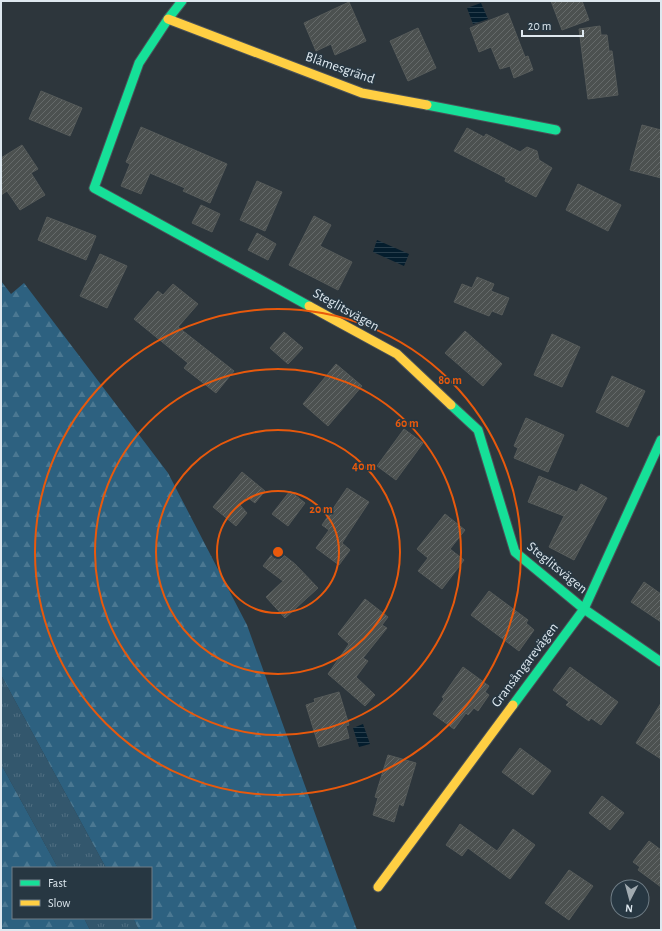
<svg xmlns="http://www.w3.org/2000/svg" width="662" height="931" font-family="'Alegreya Sans',sans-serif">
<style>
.grass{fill:url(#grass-tufts)}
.forest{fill:url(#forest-firs)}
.water{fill:url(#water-rules)}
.building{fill:url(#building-hatch);stroke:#565b5a}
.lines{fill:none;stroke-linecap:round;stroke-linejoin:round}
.fast-casing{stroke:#4b5258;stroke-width:11}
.slow-casing{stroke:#4b5258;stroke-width:11}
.fast{stroke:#16e098;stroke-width:9}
.slow{stroke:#ffcf43;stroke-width:9}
.ring{fill:none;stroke:#e8590c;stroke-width:2}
.labels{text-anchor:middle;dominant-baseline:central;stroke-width:3;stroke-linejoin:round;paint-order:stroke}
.street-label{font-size:14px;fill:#dee8ef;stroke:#273742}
.centre{fill:#e8590c;stroke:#273742;stroke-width:2}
.ring-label{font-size:12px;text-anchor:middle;font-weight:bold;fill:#e8590c;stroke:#273742;stroke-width:3;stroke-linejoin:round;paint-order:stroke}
</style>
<defs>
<pattern id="grass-tufts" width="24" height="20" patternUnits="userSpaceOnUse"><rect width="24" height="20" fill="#33576d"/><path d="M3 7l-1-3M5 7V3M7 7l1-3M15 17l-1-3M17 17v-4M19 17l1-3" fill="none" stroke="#506f82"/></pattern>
<pattern id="forest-firs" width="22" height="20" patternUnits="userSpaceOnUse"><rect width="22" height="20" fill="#2d6180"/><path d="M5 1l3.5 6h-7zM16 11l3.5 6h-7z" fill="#4b7892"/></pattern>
<pattern id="water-rules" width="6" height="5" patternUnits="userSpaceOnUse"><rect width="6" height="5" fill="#041d2d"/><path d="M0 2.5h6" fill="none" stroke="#283e4c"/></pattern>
<pattern id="building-hatch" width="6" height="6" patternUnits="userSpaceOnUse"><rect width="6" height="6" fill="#4c5150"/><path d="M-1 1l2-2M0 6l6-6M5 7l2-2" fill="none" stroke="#656a6a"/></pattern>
</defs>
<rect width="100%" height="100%" fill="#2d363c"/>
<g class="grass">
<polygon points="1,675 106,868 58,868 1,764"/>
<polygon points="84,918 133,918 139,930 90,930"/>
</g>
<g class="forest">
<polygon points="1,281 11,294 24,283 168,473 247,625 357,930 139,930 133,918 151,918 151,868 106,868 1,675"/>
<polygon points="1,764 58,868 13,868 13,918 84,918 90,930 1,930"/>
</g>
<g class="water">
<polygon points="481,3 488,19 473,24 467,8"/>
<polygon points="377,240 409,254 404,266 373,252"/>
<polygon points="363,724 370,744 359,747 353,728"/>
</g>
<g class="building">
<polygon points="551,1 582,1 589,20 562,30"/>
<polygon points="349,2 366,41 335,55 331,44 316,51 304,23"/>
<polygon points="508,13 525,57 528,56 533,70 514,78 510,66 500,69 491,47 479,52 470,28"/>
<polygon points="600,26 601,35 607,35 609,51 612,51 618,95 588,99 579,29"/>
<polygon points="418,28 436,68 408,81 390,41"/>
<polygon points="41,91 82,108 70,136 29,119"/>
<polygon points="642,125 661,130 661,178 630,170"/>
<polygon points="141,127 227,164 210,203 183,191 185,188 150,173 141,194 121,186 130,164 126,162"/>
<polygon points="467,128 484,137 486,134 520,152 527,147 537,151 539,160 552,168 536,197 505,181 506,178 454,151"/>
<polygon points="22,145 38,169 31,173 45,195 20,210 7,191 1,195 1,158"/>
<polygon points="257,181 282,192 265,231 240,220"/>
<polygon points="578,184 621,205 608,231 566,210"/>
<polygon points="201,205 220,214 212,232 192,223"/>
<polygon points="314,216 331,225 320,246 352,262 338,290 289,265"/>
<polygon points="47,217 96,236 86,260 38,240"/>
<polygon points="257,233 276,244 268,260 248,250"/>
<polygon points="100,254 127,266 107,308 80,296"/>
<polygon points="477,277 494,284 491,291 509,298 502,315 492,311 489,316 454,302 462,284 472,288"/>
<polygon points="173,284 198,304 178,327 234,371 216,393 184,368 188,363 134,319 158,291 163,295"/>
<polygon points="465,331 502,364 483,386 445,353"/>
<polygon points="284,332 303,348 288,364 270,348"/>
<polygon points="552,334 580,347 562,387 534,375"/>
<polygon points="336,364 362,386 328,426 303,404"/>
<polygon points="612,376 645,391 628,427 596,412"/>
<polygon points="526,418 564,435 548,472 514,458 518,448 514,446"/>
<polygon points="404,429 423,443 396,480 377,466"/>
<polygon points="242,472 265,491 255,503 247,497 240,505 247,513 236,526 213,507"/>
<polygon points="539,476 577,492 581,484 607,498 574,560 549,547 564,516 528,502"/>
<polygon points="347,488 369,502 342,543 350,550 339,565 316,548 329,530 322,525"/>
<polygon points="290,491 305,503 288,526 272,514"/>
<polygon points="445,514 465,530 450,549 464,560 442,589 418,571 428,558 417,549"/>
<polygon points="276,549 295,564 318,588 285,618 266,597 283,581 263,566"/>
<polygon points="644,582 661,594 661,622 631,602"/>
<polygon points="489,591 528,620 526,623 534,630 519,651 471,615"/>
<polygon points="365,599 388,617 382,625 387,628 363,658 368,661 356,677 375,695 365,706 328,674 349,644 338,634"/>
<polygon points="463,667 489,686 485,692 489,695 478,711 474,708 468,715 466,713 454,729 433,714 444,699 442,697"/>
<polygon points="570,667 618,702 601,725 591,718 589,721 566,705 569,702 553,690"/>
<polygon points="339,692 349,725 346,726 349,738 319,747 306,705 315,702 314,699"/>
<polygon points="661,703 661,759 636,743"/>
<polygon points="520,748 551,771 533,795 502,772"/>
<polygon points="388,755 416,763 403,806 399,804 394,822 373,815 378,798 375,797"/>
<polygon points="602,796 624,813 610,830 589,813"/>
<polygon points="460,824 497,851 513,829 535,845 510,879 468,848 462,856 446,845"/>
<polygon points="649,841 661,850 661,887 638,870 640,867 633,862"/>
<polygon points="569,870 593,886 569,920 545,903"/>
</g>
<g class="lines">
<defs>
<g id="fast">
<polyline points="182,1 168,19 139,63 94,188 309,306"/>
<polyline points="427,105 556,130"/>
<polyline points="451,405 478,430 515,552 584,609 661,662"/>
<polyline points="513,705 584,609 661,440"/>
</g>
<g id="slow">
<polyline points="168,19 362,93 427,105"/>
<polyline points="309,306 397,354 451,405"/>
<polyline points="378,887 513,705"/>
</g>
</defs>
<use href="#fast" class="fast-casing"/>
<use href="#slow" class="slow-casing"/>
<use href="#fast" class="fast"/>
<use href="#slow" class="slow"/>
</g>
<g class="ring">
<circle cx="278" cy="552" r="61"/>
<circle cx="278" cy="552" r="122"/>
<circle cx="278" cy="552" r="183"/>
<circle cx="278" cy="552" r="243"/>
</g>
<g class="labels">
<g class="street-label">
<text transform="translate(340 68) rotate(19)">Blåmesgränd</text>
<text transform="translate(346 310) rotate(29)">Steglitsvägen</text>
<text transform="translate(557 568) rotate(39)">Steglitsvägen</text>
<text transform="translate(525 665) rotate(-53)">Gransångarevägen</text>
</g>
</g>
<circle cx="278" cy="552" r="6" class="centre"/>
<g class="ring-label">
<text x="450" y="384">80 m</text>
<text x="407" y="427">60 m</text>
<text x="364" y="470">40 m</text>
<text x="321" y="513">20 m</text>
</g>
<rect width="662" height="931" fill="none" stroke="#dee8ef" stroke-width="4"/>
<rect x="12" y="867" width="140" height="52" fill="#273742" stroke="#707e87"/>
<rect x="20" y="880" width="20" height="6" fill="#16e098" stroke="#707e87"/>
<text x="48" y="887" font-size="12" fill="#dee8ef">Fast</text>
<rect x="20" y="900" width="20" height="6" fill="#ffcf43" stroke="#707e87"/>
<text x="48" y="907" font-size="12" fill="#dee8ef">Slow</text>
<g transform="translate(630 899) rotate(186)"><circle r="19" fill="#273742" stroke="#707e87"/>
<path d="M0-3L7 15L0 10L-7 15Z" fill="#a0aab0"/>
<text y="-6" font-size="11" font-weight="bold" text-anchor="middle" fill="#dee8ef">N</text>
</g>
<path d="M522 30v6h61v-6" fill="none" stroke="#dee8ef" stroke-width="2"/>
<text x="528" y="30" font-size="12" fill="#dee8ef" stroke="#273742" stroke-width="3" paint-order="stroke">20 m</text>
</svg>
